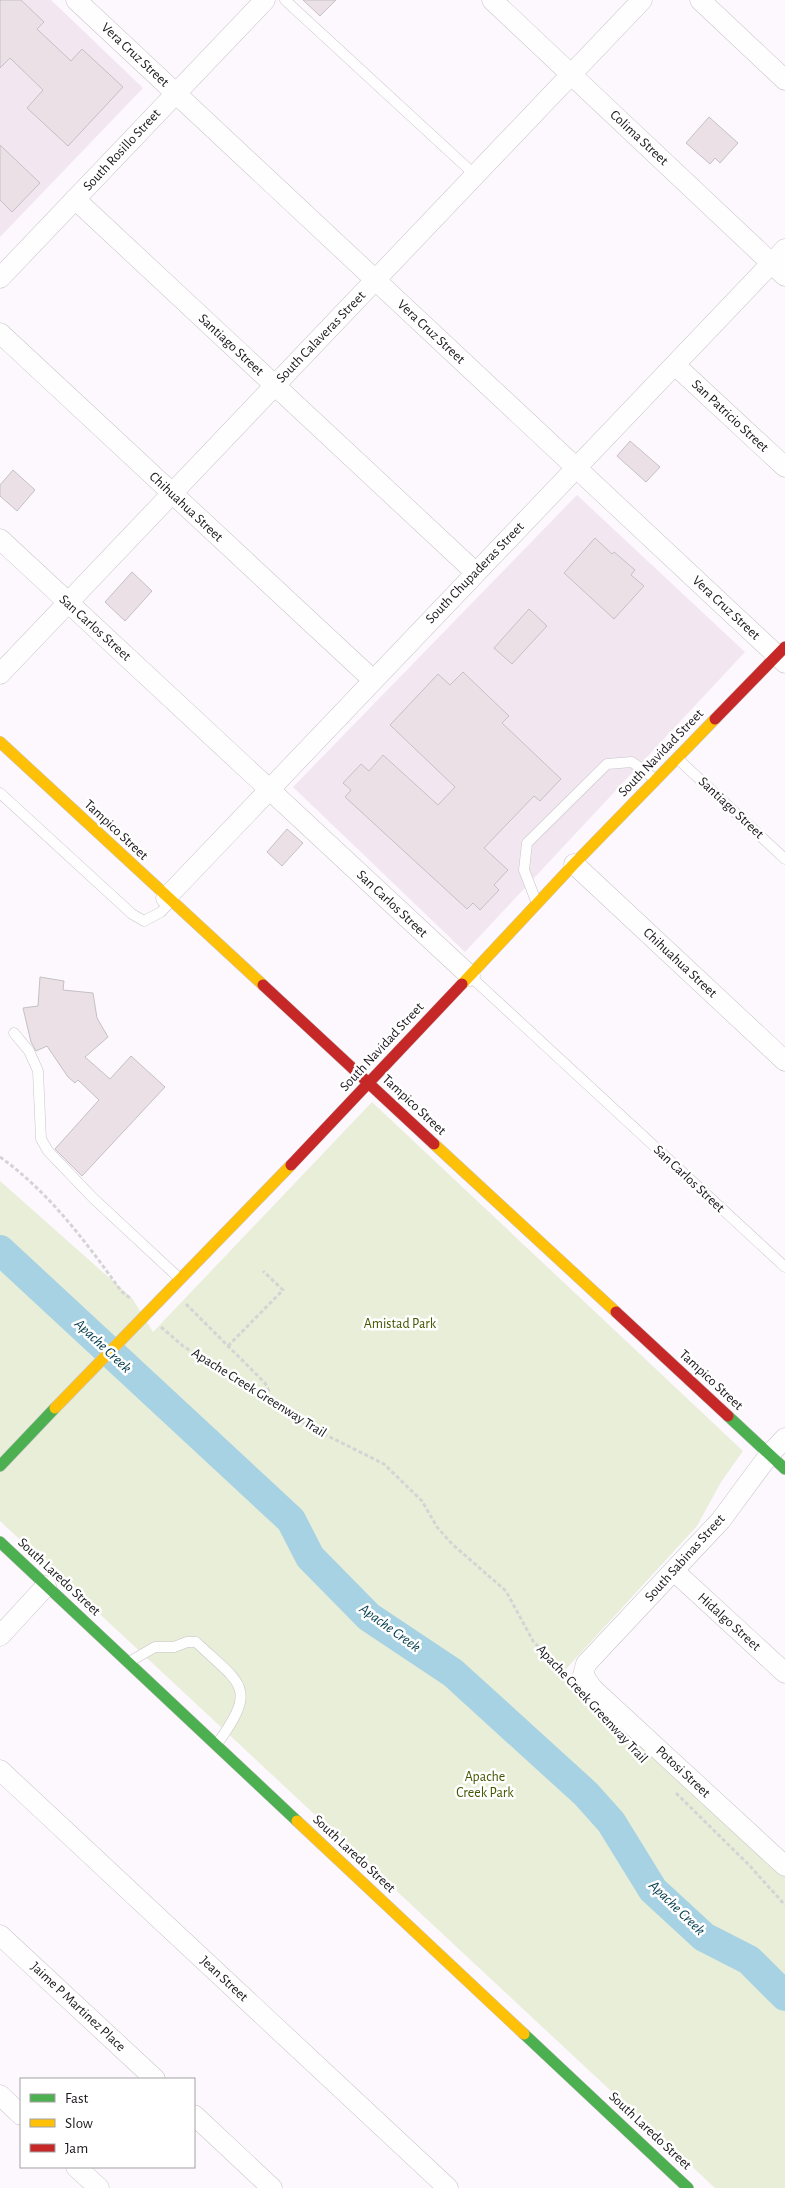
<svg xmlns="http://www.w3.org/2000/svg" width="785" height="2188" font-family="'Alegreya Sans',sans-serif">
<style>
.built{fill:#f2e7f1}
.green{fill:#e8eed8}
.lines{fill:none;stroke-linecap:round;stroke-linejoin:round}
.river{stroke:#a7d2e4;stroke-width:30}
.building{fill:#eae0e6;stroke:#c4c0c3}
.lane-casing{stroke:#c7c4c7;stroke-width:11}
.street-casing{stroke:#c7c4c7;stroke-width:21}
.fast-casing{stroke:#c7c4c7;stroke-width:12}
.slow-casing{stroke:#c7c4c7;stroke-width:12}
.jam-casing{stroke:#c7c4c7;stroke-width:12}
.path{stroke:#d5d4d5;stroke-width:3;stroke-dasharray:4 2.5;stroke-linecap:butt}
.lane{stroke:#fffeff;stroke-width:10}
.street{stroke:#fffeff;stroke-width:20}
.fast{stroke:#4caf50;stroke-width:11}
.slow{stroke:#ffc107;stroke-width:11}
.jam{stroke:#c62828;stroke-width:11}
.slow-bridge-casing{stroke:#c7c4c7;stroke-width:12;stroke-linecap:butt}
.slow-bridge{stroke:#ffc107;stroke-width:11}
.labels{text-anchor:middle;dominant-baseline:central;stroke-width:5;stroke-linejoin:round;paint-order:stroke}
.street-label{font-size:14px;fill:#1a171a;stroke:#fff}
.park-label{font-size:14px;fill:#435600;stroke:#fff}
.water-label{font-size:15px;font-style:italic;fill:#003b4c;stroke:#fff}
</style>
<rect width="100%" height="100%" fill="#fdf8fd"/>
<g class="built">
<polygon points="0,0 51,0 143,88 0,237"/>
<polygon points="577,495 745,652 465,952 293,787"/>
</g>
<polygon class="green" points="372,1102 743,1451 721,1482 697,1526 565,1670 785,1876 785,2188 715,2188 0,1521 0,1181 132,1298 153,1332"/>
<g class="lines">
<polyline class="river" points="0,1250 291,1520 310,1557 369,1617 453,1673 586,1794 611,1822 653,1890 704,1937 749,1960 785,1996"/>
</g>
<g class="building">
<polygon points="0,0 21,0 44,22 37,29 71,61 82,49 123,87 68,146 27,108 43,90 10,58 0,68"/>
<polygon points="303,0 336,0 320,16"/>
<polygon points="709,117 738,143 720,163 715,158 710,164 686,143"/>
<polygon points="0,145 40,183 12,212 0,200"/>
<polygon points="630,441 660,467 646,482 617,456"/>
<polygon points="13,470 35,490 17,511 0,496 0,485"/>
<polygon points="595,538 612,554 614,552 635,570 631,575 644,586 614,619 564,573"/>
<polygon points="132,572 152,591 125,621 105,602"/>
<polygon points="529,609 547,626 512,664 494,648"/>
<polygon points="463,672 509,716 502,723 561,779 540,801 534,796 484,848 508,870 494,885 499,890 480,910 473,903 467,909 345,797 351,790 343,783 361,764 369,771 383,755 438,805 455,787 390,725 438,674 450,685"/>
<polygon points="287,829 303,843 282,866 267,852"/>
<polygon points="40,977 64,981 63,990 93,993 97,1018 108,1037 85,1057 110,1079 131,1056 165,1087 82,1176 55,1149 99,1100 78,1080 75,1083 68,1077 47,1046 36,1051 31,1042 23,1008 38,1006"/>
</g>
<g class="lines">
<defs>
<g id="lane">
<polyline points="285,0 475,175"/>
<polyline points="678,759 785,859"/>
<polyline points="0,793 132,914 144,921 161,912 171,901"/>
<polyline points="536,901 524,870 527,843 607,764 632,762 655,779"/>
<polyline points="470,976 785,1267"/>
<polyline points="14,1033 29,1051 38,1071 41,1139 48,1151 93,1198 179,1278"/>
<path d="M129 1662 155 1647H174L187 1642H196C241 1685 259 1686 217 1744"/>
</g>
<g id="street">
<polyline points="76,0 785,663"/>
<polyline points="492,0 785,276"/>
<polyline points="700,0 785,80"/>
<polyline points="75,199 475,572"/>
<polyline points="0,278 265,0"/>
<polyline points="0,333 373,680"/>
<polyline points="675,365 785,467"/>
<polyline points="0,539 470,976"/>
<polyline points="0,674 642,0"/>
<polyline points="574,864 785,1061"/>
<polyline points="166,898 785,249"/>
<polyline points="785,1438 769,1455 721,1520 586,1664 583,1675 593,1689 785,1866"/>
<polyline points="674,1571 785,1673"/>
<polyline points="0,1636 46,1586"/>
<polyline points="0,1770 448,2188"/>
<polyline points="0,1935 155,2079"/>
<polyline points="0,2095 21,2115"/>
<polyline points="194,2115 272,2188"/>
<polyline points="76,2167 99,2188"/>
</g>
<g id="fast">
<polyline points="728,1416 785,1469"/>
<polyline points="0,1466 55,1408"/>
<polyline points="0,1542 297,1821"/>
<polyline points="524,2034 688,2188"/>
</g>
<g id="slow">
<polyline points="0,742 263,985"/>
<polyline points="462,984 574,864 715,719"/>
<polyline points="434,1144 616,1312"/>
<polyline points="160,1300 291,1165"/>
<polyline points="297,1821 524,2034"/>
</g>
<g id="jam">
<polyline points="715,719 785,647"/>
<polyline points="263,985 434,1144"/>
<polyline points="291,1165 462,984"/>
<polyline points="616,1312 728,1416"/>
</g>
</defs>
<use href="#lane" class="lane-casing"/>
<use href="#street" class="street-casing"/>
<use href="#fast" class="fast-casing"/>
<use href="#slow" class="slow-casing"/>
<use href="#jam" class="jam-casing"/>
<g class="path">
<path d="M0 1157C49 1192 86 1242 121 1291L131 1299"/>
<polyline points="186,1304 265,1383 269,1391 267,1400"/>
<polyline points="161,1327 183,1346 310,1427 384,1464 422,1501 437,1527 452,1544 506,1591 533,1641 565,1675"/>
<polyline points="228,1346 283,1290 263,1271"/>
<polyline points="676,1793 749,1865 785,1905"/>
</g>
<use href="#lane" class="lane"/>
<use href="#street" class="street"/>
<use href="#fast" class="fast"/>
<use href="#slow" class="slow"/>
<use href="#jam" class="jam"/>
<defs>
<polyline id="slow-bridge" points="55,1408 160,1300"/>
</defs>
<use href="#slow-bridge" class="slow-bridge-casing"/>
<use href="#slow-bridge" class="slow-bridge"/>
</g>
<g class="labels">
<g class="street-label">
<text transform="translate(135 55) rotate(43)">Vera Cruz Street</text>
<text transform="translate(639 138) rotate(43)">Colima Street</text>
<text transform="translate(122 150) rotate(-47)">South Rosillo Street</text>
<text transform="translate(431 332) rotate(43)">Vera Cruz Street</text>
<text transform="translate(321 337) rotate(-46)">South Calaveras Street</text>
<text transform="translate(231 345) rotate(43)">Santiago Street</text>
<text transform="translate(730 416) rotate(43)">San Patricio Street</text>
<text transform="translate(186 507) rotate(43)">Chihuahua Street</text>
<text transform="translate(475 573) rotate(-46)">South Chupaderas Street</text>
<text transform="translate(726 608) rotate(43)">Vera Cruz Street</text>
<text transform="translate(95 628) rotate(42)">San Carlos Street</text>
<text transform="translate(661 753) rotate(-46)">South Navidad Street</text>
<text transform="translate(731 808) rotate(43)">Santiago Street</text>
<text transform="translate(116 830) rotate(43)">Tampico Street</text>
<text transform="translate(392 904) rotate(43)">San Carlos Street</text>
<text transform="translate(680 963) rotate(43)">Chihuahua Street</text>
<text transform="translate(382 1047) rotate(-47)">South Navidad Street</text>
<text transform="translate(414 1105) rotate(43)">Tampico Street</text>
<text transform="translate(689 1179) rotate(43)">San Carlos Street</text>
<text transform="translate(711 1380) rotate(43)">Tampico Street</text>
<text transform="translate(259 1393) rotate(32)">Apache Creek Greenway Trail</text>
<text transform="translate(685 1558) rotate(-48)">South Sabinas Street</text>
<text transform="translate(59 1577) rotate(43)">South Laredo Street</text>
<text transform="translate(729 1622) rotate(42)">Hidalgo Street</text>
<text transform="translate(592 1704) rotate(47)">Apache Creek Greenway Trail</text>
<text transform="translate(683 1772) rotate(43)">Potosi Street</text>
<text transform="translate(354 1854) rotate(43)">South Laredo Street</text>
<text transform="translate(224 1979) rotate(43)">Jean Street</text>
<text transform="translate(78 2007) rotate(43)">Jaime P Martinez Place</text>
<text transform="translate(650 2131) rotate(43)">South Laredo Street</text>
</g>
<g class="park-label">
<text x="400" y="1324">Amistad Park</text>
<text x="485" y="1777">Apache<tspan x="485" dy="16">Creek Park</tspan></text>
</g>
<g class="water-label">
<text transform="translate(103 1346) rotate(43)">Apache Creek</text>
<text transform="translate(390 1628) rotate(36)">Apache Creek</text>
<text transform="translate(677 1908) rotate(44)">Apache Creek</text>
</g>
</g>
<rect x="20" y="2078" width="175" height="90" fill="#ffffff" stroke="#a3a2a3"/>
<rect x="30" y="2094" width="25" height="8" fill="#4caf50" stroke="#a3a2a3"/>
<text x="65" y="2103" font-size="15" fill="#1a171a">Fast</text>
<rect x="30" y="2119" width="25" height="8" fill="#ffc107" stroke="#a3a2a3"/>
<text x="65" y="2128" font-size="15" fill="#1a171a">Slow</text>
<rect x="30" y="2144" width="25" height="8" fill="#c62828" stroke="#a3a2a3"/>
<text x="65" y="2153" font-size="15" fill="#1a171a">Jam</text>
</svg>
